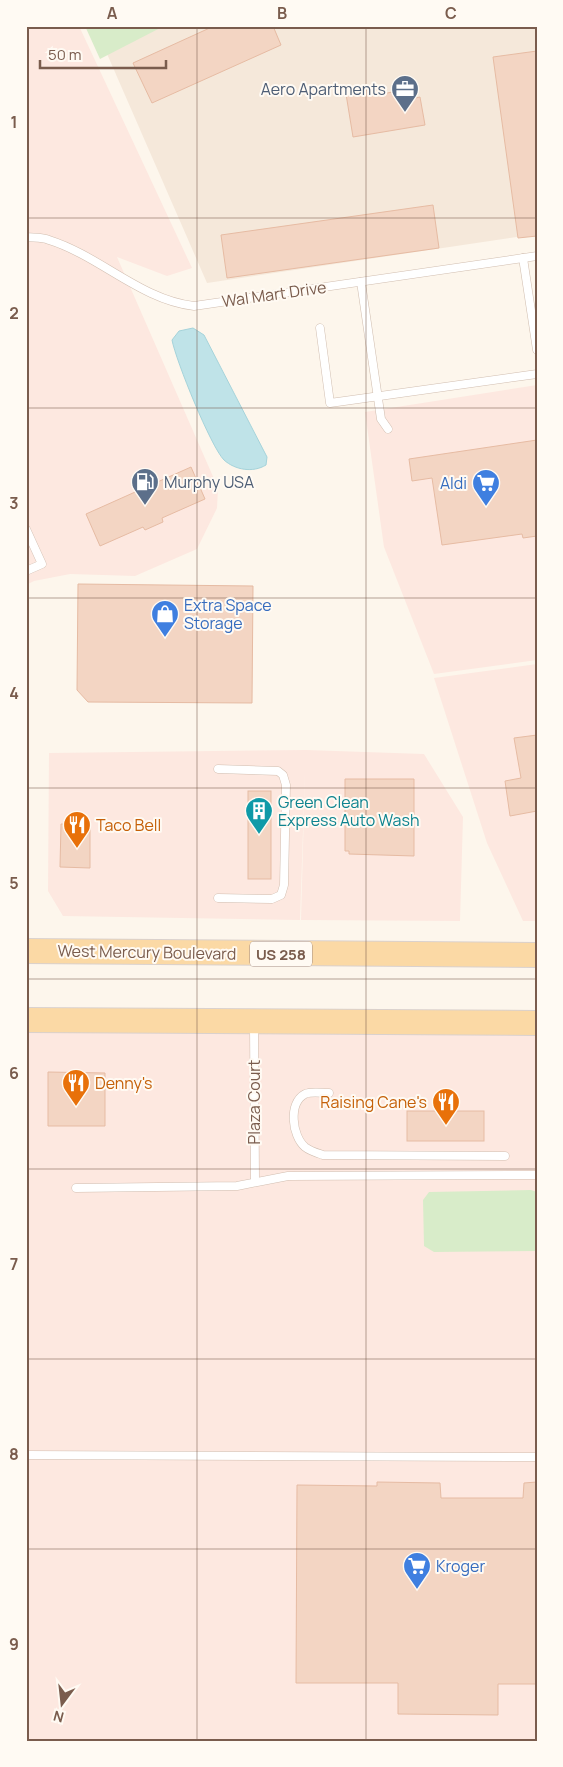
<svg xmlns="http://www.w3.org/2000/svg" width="563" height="1767" font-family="Manrope,sans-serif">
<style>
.residential{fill:#f5e8da}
.commercial{fill:#fde8e0}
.green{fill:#d8ecc9}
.water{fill:#bfe3e8;stroke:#a5d3da}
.building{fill:#f3d5c3;stroke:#e6bba3}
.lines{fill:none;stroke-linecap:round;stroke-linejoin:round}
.lane-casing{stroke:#d1beb0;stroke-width:9}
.primary-casing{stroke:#dad1cd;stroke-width:26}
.lane{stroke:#fff;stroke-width:8}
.primary{stroke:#fbd9a5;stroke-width:24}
.grid{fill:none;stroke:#7a5c4d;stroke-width:1;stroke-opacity:0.55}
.labels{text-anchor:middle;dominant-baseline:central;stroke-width:4;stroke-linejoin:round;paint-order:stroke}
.shield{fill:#fffaf3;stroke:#a28b7f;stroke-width:1}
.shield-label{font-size:15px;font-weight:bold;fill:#7a5c4d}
.service-label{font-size:16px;fill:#4e5e75;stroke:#fffaf3;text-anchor:end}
.street-label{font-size:16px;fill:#7a5c4d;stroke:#fffaf3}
.shop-label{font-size:16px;fill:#366cbe;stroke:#fffaf3;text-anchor:start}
.culture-label{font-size:16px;fill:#0d838f;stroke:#fffaf3;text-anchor:start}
.food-label{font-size:16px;fill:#c56008;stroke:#fffaf3;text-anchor:start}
.neatline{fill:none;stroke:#7a5c4d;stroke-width:2}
.grid-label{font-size:16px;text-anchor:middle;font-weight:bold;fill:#7a5c4d}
</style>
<rect width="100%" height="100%" fill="#fdf6ec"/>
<polygon class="residential" points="153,26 537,26 537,234 207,283 104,47"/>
<g class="commercial">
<polygon points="26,26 79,26 192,268 167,276 117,257 218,488 217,508 197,549 135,576 70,574 34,581 26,585"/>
<polygon points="537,385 537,660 434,674 384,547 365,412"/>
<polygon points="537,664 537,921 523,921 487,843 434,678"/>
<polygon points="306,750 424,754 463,817 460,921 301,920 305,772 300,920 63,916 48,891 49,753"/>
<polygon points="26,1023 537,1025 537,1741 26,1741"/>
</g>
<g class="green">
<polygon points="85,26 164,26 100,59"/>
<polygon points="531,1190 537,1192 537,1251 434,1252 424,1246 423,1200 429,1192"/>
</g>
<path class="water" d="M193 328 204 335 267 457 266 465C253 473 235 470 224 460 211 447 176 361 172 340L179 331Z"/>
<g class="building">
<polygon points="214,26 273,26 281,45 152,103 133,63"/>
<polygon points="537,51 537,236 518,238 493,57"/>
<polygon points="379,88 381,94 399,91 401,101 420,97 425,125 353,137 346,94"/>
<polygon points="433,205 439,248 227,278 221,235"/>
<polygon points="537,440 537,536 523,538 522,534 442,545 432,478 412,481 409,459"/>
<polygon points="191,467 205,499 162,518 163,522 145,530 143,527 100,546 86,514"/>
<polygon points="78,584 253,586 252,703 88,702 77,690"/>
<polygon points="537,735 537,811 510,816 505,781 521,778 514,738"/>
<polygon points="345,779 414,779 414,856 349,854 349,851 345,851"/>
<rect x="248" y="791" width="23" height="88"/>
<polygon points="61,824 90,824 90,868 60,867"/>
<polygon points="48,1072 105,1073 105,1126 48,1126"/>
<rect x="407" y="1111" width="77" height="30"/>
<polygon points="377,1482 440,1483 441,1498 523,1498 524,1483 537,1482 537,1684 498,1684 498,1715 398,1714 398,1683 296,1683 297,1485 377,1486"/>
</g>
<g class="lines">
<defs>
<g id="lane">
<path d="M26 237C33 238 42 237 49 240 100 256 141 300 194 306L537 256"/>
<polyline points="523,258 537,350"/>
<polyline points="361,282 381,419 388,429"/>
<polyline points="320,328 330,403 537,374"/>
<polyline points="26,529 42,564 26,571"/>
<polyline points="218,898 272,899 281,895 284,885 286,785 283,775 278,771 218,769"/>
<polyline points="254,1024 255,1182"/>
<path d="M329 1093C321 1093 311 1091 305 1094 288 1103 292 1136 305 1147 310 1151 317 1153 323 1155L505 1156"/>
<polyline points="76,1188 237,1186 288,1176 537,1175"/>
<polyline points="26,1455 537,1457"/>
</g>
<g id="primary">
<polyline points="26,951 537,955"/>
<polyline points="26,1020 537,1023"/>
</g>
</defs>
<use href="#lane" class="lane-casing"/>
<use href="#primary" class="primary-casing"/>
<use href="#lane" class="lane"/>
<use href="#primary" class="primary"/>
</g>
<path class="grid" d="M197 26V1741M366 26V1741M26 218H537M26 408H537M26 598H537M26 788H537M26 979H537M26 1169H537M26 1359H537M26 1549H537"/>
<defs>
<symbol id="office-pin" viewBox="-11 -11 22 30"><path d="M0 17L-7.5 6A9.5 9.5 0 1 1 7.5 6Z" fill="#5c6f8a" stroke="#fffaf3"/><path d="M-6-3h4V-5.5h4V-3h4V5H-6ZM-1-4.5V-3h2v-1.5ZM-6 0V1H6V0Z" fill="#fff"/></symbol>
<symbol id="fuel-pin" viewBox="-11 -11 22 30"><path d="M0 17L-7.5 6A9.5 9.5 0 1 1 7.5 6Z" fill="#5c6f8a" stroke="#fffaf3"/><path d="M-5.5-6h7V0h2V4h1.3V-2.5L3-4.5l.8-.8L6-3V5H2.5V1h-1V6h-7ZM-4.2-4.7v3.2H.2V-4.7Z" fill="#fff"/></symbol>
<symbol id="supermarket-pin" viewBox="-11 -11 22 30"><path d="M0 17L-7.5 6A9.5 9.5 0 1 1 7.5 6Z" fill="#3f7fe0" stroke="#fffaf3"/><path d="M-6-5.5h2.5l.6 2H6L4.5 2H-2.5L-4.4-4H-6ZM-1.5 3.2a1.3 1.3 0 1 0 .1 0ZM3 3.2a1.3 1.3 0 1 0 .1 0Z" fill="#fff"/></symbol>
<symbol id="shop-pin" viewBox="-11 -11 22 30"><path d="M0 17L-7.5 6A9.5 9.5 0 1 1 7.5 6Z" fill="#3f7fe0" stroke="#fffaf3"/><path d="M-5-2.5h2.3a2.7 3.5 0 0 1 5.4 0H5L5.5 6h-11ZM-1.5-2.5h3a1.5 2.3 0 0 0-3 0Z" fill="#fff"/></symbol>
<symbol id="building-pin" viewBox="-11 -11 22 30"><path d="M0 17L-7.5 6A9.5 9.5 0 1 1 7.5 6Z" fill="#0f9aa8" stroke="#fffaf3"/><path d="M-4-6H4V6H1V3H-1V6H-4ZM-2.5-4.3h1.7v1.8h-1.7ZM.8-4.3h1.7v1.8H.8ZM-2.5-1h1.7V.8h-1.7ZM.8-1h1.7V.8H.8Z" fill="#fff"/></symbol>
<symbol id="restaurant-pin" viewBox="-11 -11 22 30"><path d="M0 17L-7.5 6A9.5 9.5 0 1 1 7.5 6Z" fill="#e8710a" stroke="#fffaf3"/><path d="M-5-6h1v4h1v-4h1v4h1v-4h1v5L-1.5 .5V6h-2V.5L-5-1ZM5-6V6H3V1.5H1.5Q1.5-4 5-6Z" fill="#fff"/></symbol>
</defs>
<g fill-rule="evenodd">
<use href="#office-pin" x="389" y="73" width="32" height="43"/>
<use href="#fuel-pin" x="129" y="466" width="32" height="43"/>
<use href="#supermarket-pin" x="470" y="467" width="32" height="43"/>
<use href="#shop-pin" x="149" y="598" width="32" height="43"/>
<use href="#building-pin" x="243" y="795" width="32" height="43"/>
<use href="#restaurant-pin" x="61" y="809" width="32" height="43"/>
<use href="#restaurant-pin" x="60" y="1067" width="32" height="43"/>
<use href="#restaurant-pin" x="430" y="1086" width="32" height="43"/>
<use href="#supermarket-pin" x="401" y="1550" width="32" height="43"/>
</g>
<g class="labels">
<rect class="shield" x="250" y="941.5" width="62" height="25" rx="4"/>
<g class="shield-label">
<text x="281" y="954">US 258</text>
</g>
<g class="service-label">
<text x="386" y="89">Aero Apartments</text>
<text x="164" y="482" text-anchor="start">Murphy USA</text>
</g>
<g class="street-label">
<text transform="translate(274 294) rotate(-8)">Wal Mart Drive</text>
<text transform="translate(147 952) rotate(1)">West Mercury Boulevard</text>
<text transform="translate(254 1102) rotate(-90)">Plaza Court</text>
</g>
<g class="shop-label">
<text x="467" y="483" text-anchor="end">Aldi</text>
<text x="184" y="605">Extra Space<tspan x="184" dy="18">Storage</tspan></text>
<text x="436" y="1566">Kroger</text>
</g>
<g class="culture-label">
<text x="278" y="802">Green Clean<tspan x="278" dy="18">Express Auto Wash</tspan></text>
</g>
<g class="food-label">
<text x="96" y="825">Taco Bell</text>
<text x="95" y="1083">Denny's</text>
<text x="427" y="1102" text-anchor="end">Raising Cane's</text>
</g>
</g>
<rect width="563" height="1767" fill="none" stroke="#fffaf3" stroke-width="55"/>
<g transform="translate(62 1704) rotate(195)" stroke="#fffaf3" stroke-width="4" paint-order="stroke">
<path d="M0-4L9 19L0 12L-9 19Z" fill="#7a5c4d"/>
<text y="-8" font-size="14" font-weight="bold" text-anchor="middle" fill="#7a5c4d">N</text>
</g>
<path d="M40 60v8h126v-8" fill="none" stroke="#7a5c4d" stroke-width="2.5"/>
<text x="48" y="60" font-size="15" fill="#7a5c4d" stroke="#fffaf3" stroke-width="4" paint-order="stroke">50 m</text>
<rect x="28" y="28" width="508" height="1712" class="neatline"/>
<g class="grid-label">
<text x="112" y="19">A</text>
<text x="282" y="19">B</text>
<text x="451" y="19">C</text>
<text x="14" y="128">1</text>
<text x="14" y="319">2</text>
<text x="14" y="509">3</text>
<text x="14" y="699">4</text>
<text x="14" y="889">5</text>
<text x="14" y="1079">6</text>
<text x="14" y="1270">7</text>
<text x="14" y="1460">8</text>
<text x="14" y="1650">9</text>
</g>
</svg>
